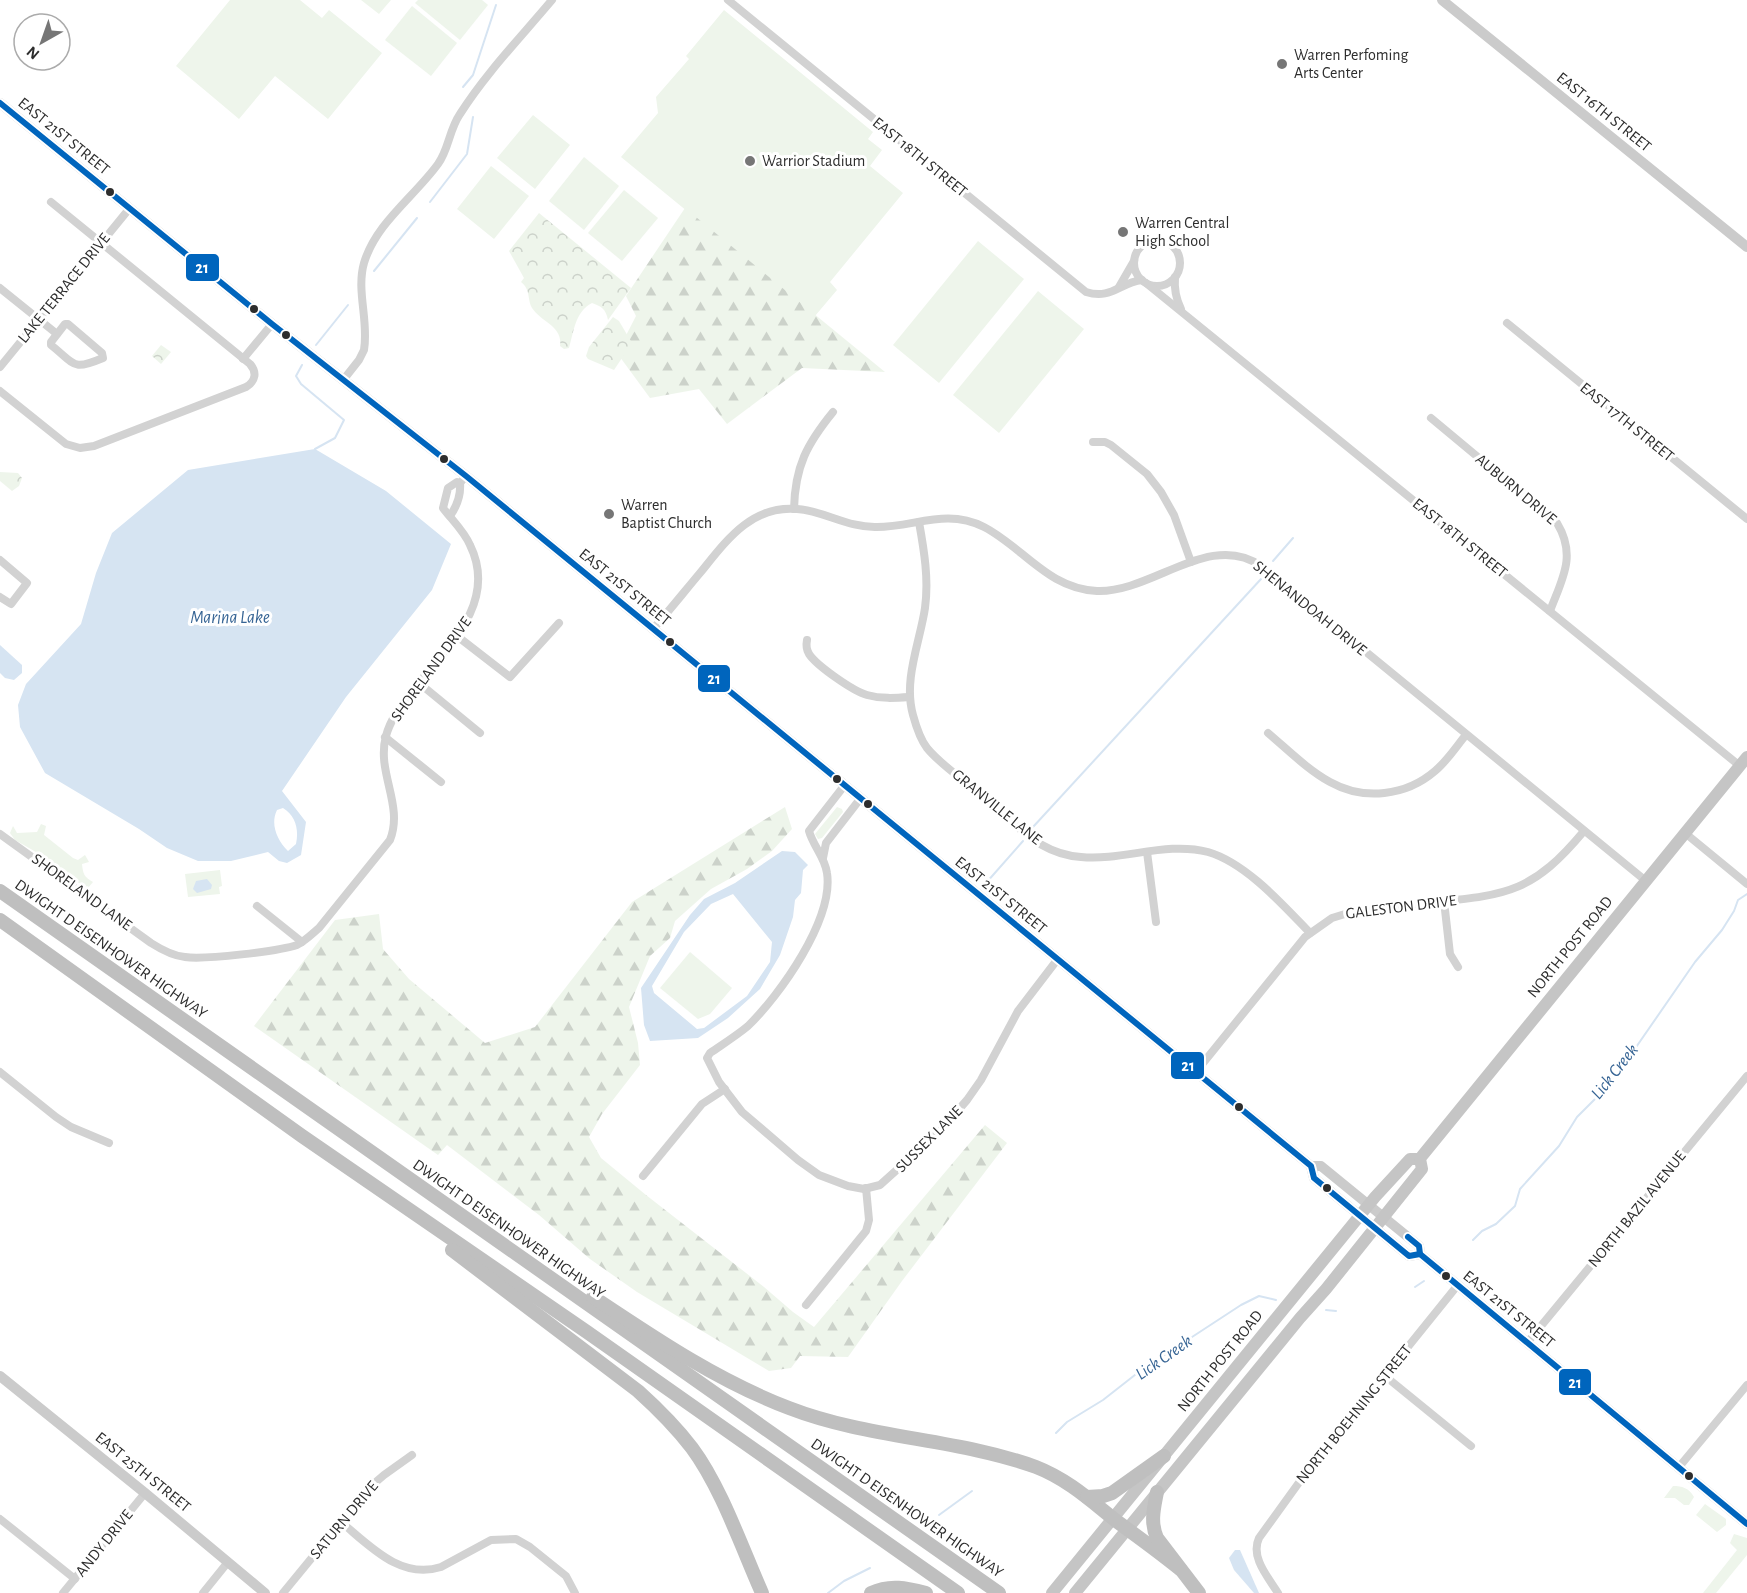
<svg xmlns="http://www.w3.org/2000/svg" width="1747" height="1593" font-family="'Alegreya Sans',sans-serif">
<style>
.green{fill:#eef5eb}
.forest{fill:url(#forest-firs)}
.park{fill:url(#park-crowns)}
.water{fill:#d6e4f2;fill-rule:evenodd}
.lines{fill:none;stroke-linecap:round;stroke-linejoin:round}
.stream{stroke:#d6e4f2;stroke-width:2}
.street{stroke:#d2d2d2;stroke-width:8}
.secondary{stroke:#cbcbcb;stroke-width:10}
.primary{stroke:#c5c5c5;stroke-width:12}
.highway{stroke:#bfbfbf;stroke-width:14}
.bus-1-casing{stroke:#fff;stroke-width:10}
.bus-1{stroke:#0065bd;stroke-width:6}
.poi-dot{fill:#767676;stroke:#fff;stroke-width:2}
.bus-dot{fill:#2d2d2d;stroke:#fff;stroke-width:2}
.labels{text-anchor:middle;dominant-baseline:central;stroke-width:6;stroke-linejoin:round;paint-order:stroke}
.poi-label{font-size:16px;fill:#2d2d2d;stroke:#fff;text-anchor:start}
.street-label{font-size:16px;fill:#2d2d2d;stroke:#fff}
.water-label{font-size:18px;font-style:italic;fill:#366494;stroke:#fff}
.line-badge{stroke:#fff;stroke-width:2}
.badge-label{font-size:16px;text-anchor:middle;font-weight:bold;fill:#fff}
</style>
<defs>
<pattern id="forest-firs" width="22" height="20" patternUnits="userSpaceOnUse" patternTransform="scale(1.5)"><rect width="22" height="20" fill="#eef5eb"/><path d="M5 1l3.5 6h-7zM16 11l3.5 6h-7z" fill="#ccd2ca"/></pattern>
<pattern id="park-crowns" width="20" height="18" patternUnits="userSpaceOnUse" patternTransform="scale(1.5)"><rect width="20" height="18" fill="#eef5eb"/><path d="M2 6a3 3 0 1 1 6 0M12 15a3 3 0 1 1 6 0" fill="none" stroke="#ccd2ca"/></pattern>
</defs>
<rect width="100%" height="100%" fill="#fff"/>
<g class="green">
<polygon points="230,0 300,0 322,18 329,10 382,53 328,119 275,76 239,119 176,66"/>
<polygon points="361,0 391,0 379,14"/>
<polygon points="418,0 482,0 488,5 460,40 415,3"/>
<polygon points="412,6 457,43 431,76 385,40"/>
<polygon points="724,10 873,132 868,139 882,150 870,166 903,193 830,282 837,290 815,316 621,157 658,113 656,97 689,59 686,56"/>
<polygon points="533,115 570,145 535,189 497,158"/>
<polygon points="584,157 619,186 584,230 549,201"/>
<polygon points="491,166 529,196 494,239 457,209"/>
<polygon points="624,190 658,218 622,261 588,233"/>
<polygon points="978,241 1024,279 939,383 893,345"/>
<polygon points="1038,291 1084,329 999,433 953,395"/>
<polygon points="837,807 842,809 843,812 822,838 818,839 815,834"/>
<path d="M41 824 46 826 44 835 73 858 78 860 85 855 89 862 82 864C83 874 84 877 93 882L87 889 43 856 15 840 10 833 13 826 17 833 37 832Z"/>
<polygon points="220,870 222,886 219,887 220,894 188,897 185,874"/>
<polygon points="690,952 732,988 710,1014 698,1019 660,988"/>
<path d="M1673 1486C1682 1486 1689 1488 1694 1497L1689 1505H1684L1675 1498H1664Z"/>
<polygon points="1705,1504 1726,1519 1726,1525 1717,1532 1696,1515"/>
<polygon points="1734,1534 1747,1538 1747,1555 1716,1593 1703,1593 1737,1550 1730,1543"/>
</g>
<g class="forest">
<polygon points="685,208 885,372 802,368 727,424 699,389 650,398 617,353 636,316 626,296"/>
<polygon points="785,807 792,829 772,851 747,869 711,889 675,921 670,938 650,956 629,1007 638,1043 640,1065 602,1114 589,1137 601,1158 646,1195 764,1287 793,1312 814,1327 985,1125 1007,1143 902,1281 848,1357 800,1356 791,1368 769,1371 637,1292 590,1259 539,1215 447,1145 438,1155 254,1026 335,920 379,914 383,949 409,979 485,1043 535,1027 632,902"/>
</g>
<g class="park">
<path d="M539 213 631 288 608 320C606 309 601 306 592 303 575 312 574 331 569 348L564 349 560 346C563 326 541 322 532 308 527 299 531 290 521 282L524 278 509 251Z"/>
<polygon points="613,317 619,321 632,343 614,370 588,359 586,356 589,347"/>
<polygon points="161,345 171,352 161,364 152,356"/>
<polygon points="0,472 18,473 22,478 19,486 12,491 0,481"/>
</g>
<g class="water">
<path d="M315 449 386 491 451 544 432 590 346 697 282 791 306 822 301 855 287 863 279 861 268 852 231 861H198L167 848 139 829 45 773 20 727 18 705 26 684 81 624 96 573 112 533 188 470ZM283 808C296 816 299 830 296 844L288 851C277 840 270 824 277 810Z"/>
<polygon points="0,645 22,665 22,673 14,680 5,678 0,673"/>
<path d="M782 851 795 852 808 865 803 870 801 893 795 900 793 917 780 955 760 989 728 1018 698 1038 650 1041 644 1025 641 988 690 915 704 899 735 883ZM733 894 772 942 770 962 747 996 704 1028 697 1029 654 993 652 986 684 932 711 904Z"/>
<polygon points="207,879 212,885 211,889 197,893 193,889 196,881"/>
<polygon points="1235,1550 1240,1550 1259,1593 1254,1593 1234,1570 1229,1558"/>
</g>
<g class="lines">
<g class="stream">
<polyline points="463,87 473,75 496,5"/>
<polyline points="430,202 467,154 473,117"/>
<polyline points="374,271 417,218"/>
<polyline points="316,345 348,305"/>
<polyline points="302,365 296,376 301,384 344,420 335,438 315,449"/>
<polyline points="1273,561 1293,538"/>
<polyline points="1033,827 1261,579"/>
<polyline points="986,883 1023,841"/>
<polyline points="1473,1240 1482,1231 1496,1224 1515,1206 1520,1189 1559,1146 1577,1117 1600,1094 1623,1066 1695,962 1722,930 1734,911 1738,900 1747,894"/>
<polyline points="1415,1287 1424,1281"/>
<polyline points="1326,1310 1336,1311"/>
<polyline points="1056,1433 1067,1422 1103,1400 1140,1371 1241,1305 1259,1296 1276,1300"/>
<polyline points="939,1515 972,1491"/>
<polyline points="828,1593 844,1581 870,1568"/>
</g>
<g class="street">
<path d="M728 0 1086 292C1111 300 1119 283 1142 280"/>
<circle cx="1157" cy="263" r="23"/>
<path d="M1175 277C1174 289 1176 299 1181 309"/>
<polyline points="1146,283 1740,766"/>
<polyline points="1119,287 1134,261"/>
<polyline points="0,288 57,334"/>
<polyline points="1507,323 1747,519"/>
<path d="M65 324H68L102 353 103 358C72 371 76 365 51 345V342Z"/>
<polyline points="243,359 272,324"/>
<polyline points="0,367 129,209"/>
<path d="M344 379 359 360 364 350C369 321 356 291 364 263 376 223 414 197 438 164 449 149 449 130 460 114 486 73 521 37 552 0"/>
<path d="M0 391 66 444 80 448 94 446 246 387C256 381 257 372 250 364L51 202"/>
<path d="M1431 418 1557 523C1577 556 1562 579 1550 611"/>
<polyline points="1093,442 1105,442 1111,445 1147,474 1161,492 1174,515 1191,562"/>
<path d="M794 509C795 466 807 444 833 412"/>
<path d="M450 516C457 506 461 495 460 483"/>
<path d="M919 522C924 550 929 579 925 608 920 642 903 680 913 715 916 726 920 739 927 748 940 764 960 777 975 790 997 808 1018 831 1042 845 1054 852 1067 856 1081 857 1123 861 1166 841 1208 852 1246 863 1283 905 1310 933"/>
<polyline points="0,560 27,583 11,604 0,597"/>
<path d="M653 629C669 611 684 592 700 573 726 541 751 505 797 509 825 511 848 528 877 527 915 527 946 508 984 527 1023 547 1048 589 1097 591 1152 593 1210 530 1261 566L1646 881"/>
<polyline points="457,636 510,677 559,623"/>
<path d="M807 640C806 645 806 649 809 654 817 666 853 691 867 695 881 699 895 698 910 697"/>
<polyline points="419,683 480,733"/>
<path d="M1268 733C1288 750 1308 770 1330 782 1364 801 1406 796 1435 771 1447 761 1456 747 1465 736"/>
<polyline points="385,737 441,782"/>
<path d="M844 786 809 831C813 846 825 857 827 873 834 919 780 995 748 1026 736 1036 723 1044 710 1053L707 1058 719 1082 742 1112 798 1160 819 1175 848 1186 864 1189 880 1185 940 1131 967 1100 981 1080 1018 1011 1057 960"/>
<polyline points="1685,833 1747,884"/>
<path d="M0 834 151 943C162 950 173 956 185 957 204 960 280 951 297 945 305 941 312 934 319 928L390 840C404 805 376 772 386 736 390 720 401 705 411 692 445 650 499 604 470 545 464 531 452 520 443 508L448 488 457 482 460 483 466 476"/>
<polyline points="1147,852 1156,922"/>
<polyline points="823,858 826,843 860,799"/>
<polyline points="1444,901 1450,954 1458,967"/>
<polyline points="257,906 302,942"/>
<polyline points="0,1072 56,1117 71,1127 109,1143"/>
<path d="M1195 1073 1305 937 1332 918 1361 909C1386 908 1410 905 1435 902 1509 895 1534 891 1584 831"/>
<polyline points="643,1176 702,1104 725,1089"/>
<polyline points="806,1305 866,1231 869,1220 866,1188"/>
<polyline points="1527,1343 1747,1076"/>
<polyline points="1385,1376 1471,1446"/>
<polyline points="1679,1467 1747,1385"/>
<polyline points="0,1519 75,1579"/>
<path d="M341 1522C369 1545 400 1580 441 1567L491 1540 516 1539 530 1547 566 1576 575 1593"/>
<polyline points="63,1593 145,1493"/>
<polyline points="203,1593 228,1562"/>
<polyline points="283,1593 370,1487 384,1475 412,1455"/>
<path d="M1278 1593C1268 1577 1250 1557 1259 1538L1303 1477 1457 1286"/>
</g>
<g class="secondary">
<polyline points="1442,0 1747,247"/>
<polyline points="0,103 272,324 466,476 1311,1166 1314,1178 1409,1256 1420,1254"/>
<polyline points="1311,1166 1321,1166 1419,1246 1420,1254 1747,1524"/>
<polyline points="0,1376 145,1493 265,1593"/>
</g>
<g class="primary">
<polyline points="1052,1593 1375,1197 1410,1159 1420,1159"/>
<polyline points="1075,1593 1300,1318 1326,1289 1422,1169 1420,1159 1422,1156 1747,757"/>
</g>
<g class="highway">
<polyline points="0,891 999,1593"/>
<polyline points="0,920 302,1136 587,1332 958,1593"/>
<path d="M452 1250 638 1391C658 1409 676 1427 692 1448 721 1487 742 1548 762 1593"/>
<path d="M593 1297C656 1339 718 1381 789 1408 869 1439 956 1438 1036 1467 1067 1479 1090 1500 1115 1520 1137 1536 1159 1552 1180 1569"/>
<path d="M1157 1492C1154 1508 1150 1522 1157 1538L1199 1593"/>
<polyline points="1087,1497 1103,1496 1112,1493 1164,1456"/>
<path d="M871 1593C890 1584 907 1588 926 1593"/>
</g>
<defs>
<g id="bus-1">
<polyline points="0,103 272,324 466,476 1311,1166 1314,1178 1409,1256 1420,1254"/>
<polyline points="1408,1237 1419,1246 1420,1254 1747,1524"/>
</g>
</defs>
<use href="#bus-1" class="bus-1-casing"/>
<use href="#bus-1" class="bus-1"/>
</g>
<g class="poi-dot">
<circle cx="1282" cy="64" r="6"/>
<circle cx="750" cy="161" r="6"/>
<circle cx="1123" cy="232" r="6"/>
<circle cx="609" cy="514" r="6"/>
</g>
<g class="bus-dot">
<circle cx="110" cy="192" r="5"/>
<circle cx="254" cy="309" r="5"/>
<circle cx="286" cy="335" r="5"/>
<circle cx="444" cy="459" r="5"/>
<circle cx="670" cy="642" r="5"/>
<circle cx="837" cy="779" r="5"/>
<circle cx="868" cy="804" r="5"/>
<circle cx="1239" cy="1107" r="5"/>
<circle cx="1327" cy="1188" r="5"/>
<circle cx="1446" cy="1276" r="5"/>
<circle cx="1689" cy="1476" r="5"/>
</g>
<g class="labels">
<g class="poi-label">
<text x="1294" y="55">Warren Perfoming<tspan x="1294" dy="18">Arts Center</tspan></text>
<text x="762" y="161">Warrior Stadium</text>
<text x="1135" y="223">Warren Central<tspan x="1135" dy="18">High School</tspan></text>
<text x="621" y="505">Warren<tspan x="621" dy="18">Baptist Church</tspan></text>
</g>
<g class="street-label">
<text transform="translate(1604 112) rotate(39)">EAST 16TH STREET</text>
<text transform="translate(64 136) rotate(39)">EAST 21ST STREET</text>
<text transform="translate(920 157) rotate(39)">EAST 18TH STREET</text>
<text transform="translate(64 288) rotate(-51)">LAKE TERRACE DRIVE</text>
<text transform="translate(1627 422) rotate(39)">EAST 17TH STREET</text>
<text transform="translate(1516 489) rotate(40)">AUBURN DRIVE</text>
<text transform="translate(1460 538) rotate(39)">EAST 18TH STREET</text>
<text transform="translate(625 587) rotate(39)">EAST 21ST STREET</text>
<text transform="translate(1310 608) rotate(39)">SHENANDOAH DRIVE</text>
<text transform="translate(431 669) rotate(-54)">SHORELAND DRIVE</text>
<text transform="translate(997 807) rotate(39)">GRANVILLE LANE</text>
<text transform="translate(82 892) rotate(36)">SHORELAND LANE</text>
<text transform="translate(1001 895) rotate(39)">EAST 21ST STREET</text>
<text transform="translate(1401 907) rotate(-7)">GALESTON DRIVE</text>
<text transform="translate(1570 947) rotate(-51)">NORTH POST ROAD</text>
<text transform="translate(111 949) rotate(35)">DWIGHT D EISENHOWER HIGHWAY</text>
<text transform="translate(929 1139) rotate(-45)">SUSSEX LANE</text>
<text transform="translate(1637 1209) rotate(-51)">NORTH BAZIL AVENUE</text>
<text transform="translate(509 1229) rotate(35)">DWIGHT D EISENHOWER HIGHWAY</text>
<text transform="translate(1509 1309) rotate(39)">EAST 21ST STREET</text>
<text transform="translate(1220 1361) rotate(-51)">NORTH POST ROAD</text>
<text transform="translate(1354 1414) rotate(-51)">NORTH BOEHNING STREET</text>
<text transform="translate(143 1472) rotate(39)">EAST 25TH STREET</text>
<text transform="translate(907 1508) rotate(35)">DWIGHT D EISENHOWER HIGHWAY</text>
<text transform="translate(344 1520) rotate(-50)">SATURN DRIVE</text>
<text transform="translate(104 1543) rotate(-51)">ANDY DRIVE</text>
</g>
<g class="water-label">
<text x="230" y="618">Marina Lake</text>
<text transform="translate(1615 1072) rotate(-52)">Lick Creek</text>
<text transform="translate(1164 1358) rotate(-35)">Lick Creek</text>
</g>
</g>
<g class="line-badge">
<rect x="185" y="253" width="35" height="29" rx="6" fill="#0065bd"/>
<rect x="697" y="664" width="34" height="29" rx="6" fill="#0065bd"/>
<rect x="1170" y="1051" width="35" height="29" rx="6" fill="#0065bd"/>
<rect x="1558" y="1368" width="34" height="28" rx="6" fill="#0065bd"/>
</g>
<g class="badge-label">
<text x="202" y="273">21</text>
<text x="714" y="684">21</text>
<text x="1188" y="1071">21</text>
<text x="1575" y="1388">21</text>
</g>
<g transform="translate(42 42) rotate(220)"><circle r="28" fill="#ffffff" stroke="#ababab" stroke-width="1.5"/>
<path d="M0-4.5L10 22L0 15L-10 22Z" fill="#767676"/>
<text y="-9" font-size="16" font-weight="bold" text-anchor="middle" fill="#2d2d2d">N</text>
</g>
</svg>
